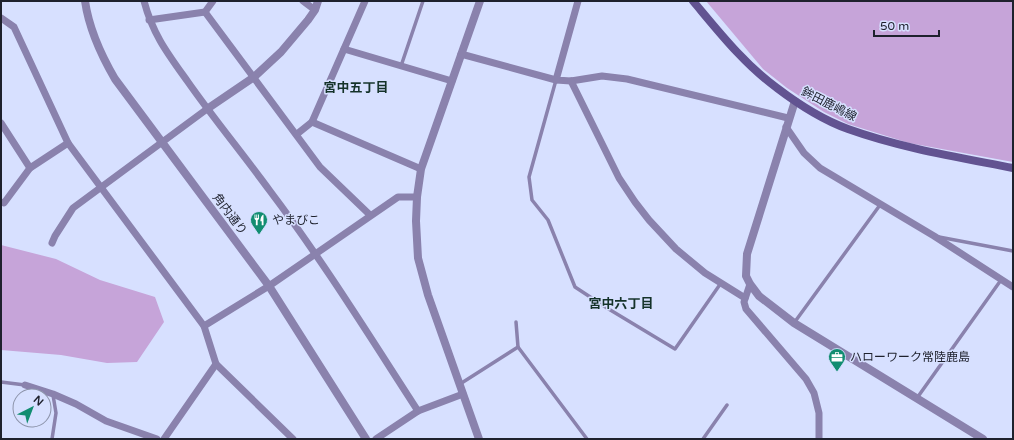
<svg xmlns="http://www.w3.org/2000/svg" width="1014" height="440" font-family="'Varela Round','Noto Sans JP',sans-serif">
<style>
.forest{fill:#c6a4d9}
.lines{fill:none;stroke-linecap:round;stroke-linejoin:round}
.service{stroke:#8a82ad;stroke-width:3.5}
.minor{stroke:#8a82ad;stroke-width:7}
.tertiary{stroke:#8a82ad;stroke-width:8}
.secondary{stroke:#625391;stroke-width:8}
.labels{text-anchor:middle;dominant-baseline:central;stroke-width:3;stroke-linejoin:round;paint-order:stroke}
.street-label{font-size:12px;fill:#1e212d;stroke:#d7e0ff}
.poi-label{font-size:12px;fill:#1e212d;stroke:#d7e0ff;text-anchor:start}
.neighbourhood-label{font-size:13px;font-weight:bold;fill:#143229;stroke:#d7e0ff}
</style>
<rect width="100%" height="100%" fill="#d7e0ff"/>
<g class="forest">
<polygon points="706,1 1013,1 1013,162 909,143 848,124 824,112 787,88 763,69"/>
<polygon points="1,245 56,259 100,280 155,297 164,322 137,362 107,363 61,355 1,350"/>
</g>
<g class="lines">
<g class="service">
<polyline points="401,66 423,1"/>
<polyline points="556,80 529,177 532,200 548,220 575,287 607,308 675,349 721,283"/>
<polyline points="939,237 1013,251"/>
<polyline points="516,322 518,347 587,439"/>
<polyline points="794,323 880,205"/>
<polyline points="1,382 25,385"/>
<polyline points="460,384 518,347"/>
<polyline points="917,398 1001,280"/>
<polyline points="52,439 56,413 53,395"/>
<polyline points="703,439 727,405"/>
</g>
<g class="minor">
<path d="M144 1C153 35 168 54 188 82 214 119 243 154 270 191 323 261 370 337 418 411"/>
<polyline points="303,1 315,10"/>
<polyline points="578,1 556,80 571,81 602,76 627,79 788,118"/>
<polyline points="205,12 320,167 370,215"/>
<polyline points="1,18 14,27 68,143 204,326 216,364 164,439"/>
<polyline points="149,20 205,12 213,1"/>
<polyline points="344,49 452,81"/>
<polyline points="461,54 556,80"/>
<polyline points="571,81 619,178 635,202 649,220 676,249 705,273 745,298"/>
<polyline points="312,122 421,169"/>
<polyline points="1,123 30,168"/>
<polyline points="786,127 804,153 820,168 934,236 1013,287"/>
<polyline points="297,134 312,122 365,1"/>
<polyline points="1,202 4,203 30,168 68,143"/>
<polyline points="52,243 55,236 73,208 207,109"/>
<polyline points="750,284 744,302 746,309 806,379 814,393 819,413 819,439"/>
<polyline points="204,326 269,286 398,197 417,197"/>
<polyline points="216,364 293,439"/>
<polyline points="25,385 53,394 76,404 106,421 157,439"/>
<polyline points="376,439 418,411 463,394"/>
</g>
<g class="tertiary">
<path d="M85 1C89 29 101 55 115 79L269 286 366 439"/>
<polyline points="795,101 747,254 746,276 750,284 759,296 794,323 983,439"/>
<polyline points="207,109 254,77 281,52 308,20 315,10 318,1"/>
<polyline points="479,439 428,295 418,258 416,221 417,197 421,169 480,1"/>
</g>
<path class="secondary" d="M693 1C719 32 744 64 777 88 798 104 823 120 848 129 901 148 957 157 1013 168"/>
</g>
<defs>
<symbol id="restaurant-pin" viewBox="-11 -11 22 30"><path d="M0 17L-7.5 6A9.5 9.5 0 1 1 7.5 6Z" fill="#128d71" stroke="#d7e0ff"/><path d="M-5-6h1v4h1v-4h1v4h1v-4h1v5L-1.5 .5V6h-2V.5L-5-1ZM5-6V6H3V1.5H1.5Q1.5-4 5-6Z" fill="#fff"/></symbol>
<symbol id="office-pin" viewBox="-11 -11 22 30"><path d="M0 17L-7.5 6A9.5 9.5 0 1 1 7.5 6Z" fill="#128d71" stroke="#d7e0ff"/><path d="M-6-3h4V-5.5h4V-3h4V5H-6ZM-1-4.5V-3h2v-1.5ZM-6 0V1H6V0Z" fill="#fff"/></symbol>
</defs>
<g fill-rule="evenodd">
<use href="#restaurant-pin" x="249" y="210" width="20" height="27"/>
<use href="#office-pin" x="827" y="347" width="20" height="27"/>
</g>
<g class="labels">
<g class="street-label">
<text transform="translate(829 104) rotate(27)">鉾田鹿嶋線</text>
<text transform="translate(230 214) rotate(53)">角内通り</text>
</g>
<g class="poi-label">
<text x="272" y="220">やまびこ</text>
<text x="850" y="357">ハローワーク常陸鹿島</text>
</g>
<g class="neighbourhood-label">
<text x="356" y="88">宮中五丁目</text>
<text x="621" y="304">宮中六丁目</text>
</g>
</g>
<rect width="1014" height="440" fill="none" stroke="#1e212d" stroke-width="4"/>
<g transform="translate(32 408) rotate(42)"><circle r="19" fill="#d7e0ff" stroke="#8d94ab"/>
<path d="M0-3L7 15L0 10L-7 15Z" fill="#128d71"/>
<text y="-6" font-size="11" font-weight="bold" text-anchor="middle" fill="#1e212d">N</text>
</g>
<path d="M874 30v6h65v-6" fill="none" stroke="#1e212d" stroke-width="2"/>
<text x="880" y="30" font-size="12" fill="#1e212d" stroke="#d7e0ff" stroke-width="3" paint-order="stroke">50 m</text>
</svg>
